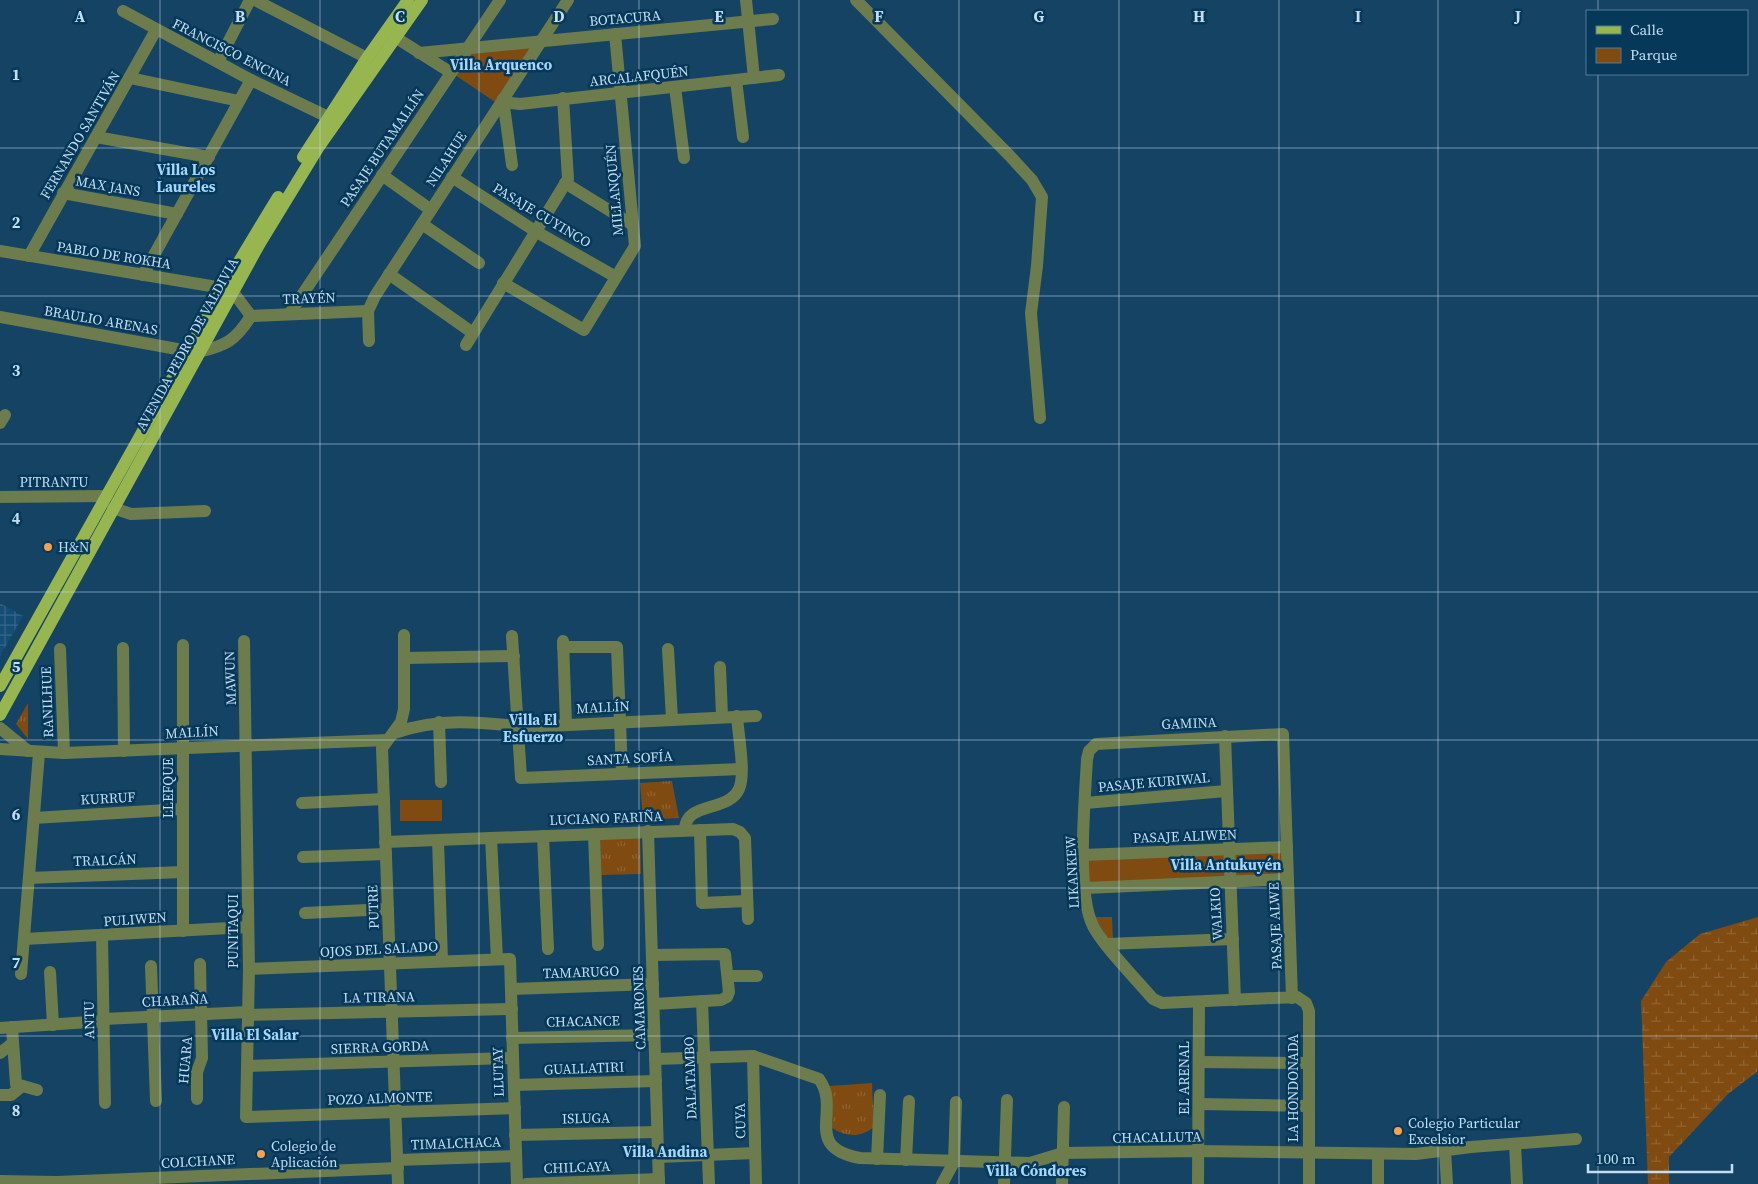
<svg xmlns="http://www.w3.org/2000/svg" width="1758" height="1184" font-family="'Source Serif 4',serif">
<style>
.industrial{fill:url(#industrial-grid)}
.grass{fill:url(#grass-tufts)}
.wetland{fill:url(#wetland-marsh)}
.park{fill:#7f4b10}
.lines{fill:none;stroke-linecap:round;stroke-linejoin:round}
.minor{stroke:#6c7c4d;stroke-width:12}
.major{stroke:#97b650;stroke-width:12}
.grid{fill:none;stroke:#c5ddf1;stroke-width:1;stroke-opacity:0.55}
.poi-dot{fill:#f7a149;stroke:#053859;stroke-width:2}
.labels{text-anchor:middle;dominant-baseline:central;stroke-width:5;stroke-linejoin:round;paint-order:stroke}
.street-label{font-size:14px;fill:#c5ddf1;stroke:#053859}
.poi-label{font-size:14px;fill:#c5ddf1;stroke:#053859;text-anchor:start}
.neighbourhood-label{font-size:15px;font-weight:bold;fill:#a5d6fe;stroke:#053859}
.grid-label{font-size:16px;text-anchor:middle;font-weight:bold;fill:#c5ddf1;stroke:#053859;stroke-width:5;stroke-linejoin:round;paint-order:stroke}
</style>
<defs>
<pattern id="industrial-grid" width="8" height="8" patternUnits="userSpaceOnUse" patternTransform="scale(1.25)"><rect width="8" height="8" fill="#154d74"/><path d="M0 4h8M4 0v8" fill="none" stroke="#366688"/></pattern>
<pattern id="grass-tufts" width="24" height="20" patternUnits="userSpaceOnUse" patternTransform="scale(1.25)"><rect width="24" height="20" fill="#7f4b10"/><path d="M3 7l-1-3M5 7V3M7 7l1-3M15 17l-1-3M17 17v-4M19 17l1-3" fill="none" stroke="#906433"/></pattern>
<pattern id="wetland-marsh" width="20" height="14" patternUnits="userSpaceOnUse" patternTransform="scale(1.25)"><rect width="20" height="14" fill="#7f4b10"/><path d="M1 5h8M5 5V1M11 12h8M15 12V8" fill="none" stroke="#906433"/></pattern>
</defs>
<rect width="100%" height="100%" fill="#144364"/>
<polygon class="industrial" points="0,603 23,616 0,656"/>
<g class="grass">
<polygon points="28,703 28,739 16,724"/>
<polygon points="672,781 679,818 643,820 640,783"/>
<polygon points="640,835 641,874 601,875 600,836"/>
<path d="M872 1083 874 1127C860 1138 846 1137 832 1128L829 1086Z"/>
</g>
<polygon class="wetland" points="1758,917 1758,1071 1728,1094 1669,1157 1669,1184 1648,1184 1641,1001 1666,962 1700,934"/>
<g class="park">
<polygon points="532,45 495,102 455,75 469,53"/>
<rect x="400" y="800" width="42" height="21"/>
<polygon points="1282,851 1283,876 1233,877 1232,852"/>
<polygon points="1225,852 1226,878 1089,885 1088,859"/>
<polygon points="1094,917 1112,917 1113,939 1109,940"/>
</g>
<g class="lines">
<g class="minor">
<polyline points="255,0 367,58"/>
<polyline points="746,0 754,78"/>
<polyline points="856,0 1009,155 1032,180 1042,197 1037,266 1031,313 1040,418"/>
<polyline points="123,11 251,80 328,117"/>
<polyline points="387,32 450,72"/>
<polyline points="419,53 773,19"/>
<polyline points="218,62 250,0"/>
<polyline points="130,78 239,101"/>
<polyline points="736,80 743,137"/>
<polyline points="675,87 684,158"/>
<polyline points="503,99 511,103 520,104 779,75"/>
<polyline points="503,99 512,165"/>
<polyline points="96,137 209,157"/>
<polyline points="382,175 431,210"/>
<polyline points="452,177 535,231 616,277"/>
<polyline points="565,183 633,225"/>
<polyline points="63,193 177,214"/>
<polyline points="422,224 479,263"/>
<polyline points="0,251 223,288"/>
<polyline points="29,256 156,30"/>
<polyline points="389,274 473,333"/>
<polyline points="143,275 251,80"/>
<polyline points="503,283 584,330 635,246 615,34"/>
<polyline points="233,292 251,316"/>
<polyline points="290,313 500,0"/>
<polyline points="251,316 368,311"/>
<polyline points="0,317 177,349 196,357"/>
<polyline points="369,341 368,311 375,296 568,0"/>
<polyline points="466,345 568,179 563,98"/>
<path d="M198 352C226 346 236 340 251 316"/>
<polyline points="0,423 5,415"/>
<polyline points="0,497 107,496"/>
<polyline points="113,508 131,514 205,511"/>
<polyline points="512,636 521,778 741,769"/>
<polyline points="244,641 249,969 246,1117 515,1108"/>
<polyline points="563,641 566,724"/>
<polyline points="563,647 617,647 622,772"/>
<polyline points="123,648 124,751"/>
<polyline points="60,649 64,753"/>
<polyline points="668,649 672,719"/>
<polyline points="406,658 514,656"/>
<polyline points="720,667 722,716"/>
<polyline points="439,722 441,782"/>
<polyline points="0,728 28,751"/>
<path d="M394 733C439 717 481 722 527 727L756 716"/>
<polyline points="1225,736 1235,1000"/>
<polyline points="0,749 64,753 387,740"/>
<polyline points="302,803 384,799"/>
<polyline points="1085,803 1226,791"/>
<polyline points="34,818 183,809"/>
<path d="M685 830C685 801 728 813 739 789 746 774 738 734 737 716"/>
<polyline points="700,830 702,903 747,901"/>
<polyline points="648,831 659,1184"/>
<polyline points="594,834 598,945"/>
<polyline points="543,836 548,949"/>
<polyline points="491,838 497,959"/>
<polyline points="438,840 442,961"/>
<polyline points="385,842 733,829 740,832 745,838 748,919"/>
<polyline points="1083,855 1287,847"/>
<polyline points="303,857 386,854"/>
<polyline points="29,878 183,872"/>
<polyline points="1086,888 1288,879"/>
<polyline points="305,913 388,909"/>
<polyline points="183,931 183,645"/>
<polyline points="102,936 105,1103"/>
<polyline points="24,939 248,927"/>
<polyline points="1107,944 1233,939"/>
<polyline points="652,955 725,954 729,992 727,997 721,1000 654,1004"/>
<polyline points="151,966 156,1101"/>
<polyline points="249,969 510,959 517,1184"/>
<polyline points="50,972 53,1025"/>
<polyline points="21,974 39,753"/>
<polyline points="728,976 757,976"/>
<polyline points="511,989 653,984"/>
<path d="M1292 998 1283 734 1096 744 1089 751 1087 759C1085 799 1076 892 1093 926 1104 947 1137 980 1153 999L1162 1003 1297 997 1306 1003 1309 1011V1184"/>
<polyline points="702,1001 709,1184"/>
<polyline points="248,1015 512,1009"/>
<polyline points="104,1019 248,1012"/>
<polyline points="12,1027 16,1084 37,1090"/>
<polyline points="0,1028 104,1021"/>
<polyline points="512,1038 654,1035"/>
<polyline points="0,1053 13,1043"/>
<polyline points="753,1056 756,1184"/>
<path d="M655 1059 753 1056 819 1079C842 1110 801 1147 860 1158L1030 1163 1063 1153 1198 1151 1416 1154 1471 1147 1576 1139"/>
<polyline points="1199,1062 1309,1063"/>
<polyline points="247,1066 513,1058"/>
<polyline points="514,1085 656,1081"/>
<polyline points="0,1095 11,1095 22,1086"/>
<polyline points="197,1099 197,1072 202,1058 200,964"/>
<polyline points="1199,1104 1309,1106"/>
<polyline points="515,1135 657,1132"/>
<polyline points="1515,1144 1517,1184"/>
<polyline points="1445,1150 1447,1184"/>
<polyline points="1378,1154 1378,1184"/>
<polyline points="658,1157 755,1153"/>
<polyline points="877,1159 880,1095"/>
<polyline points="397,1160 516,1156"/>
<polyline points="906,1160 909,1101"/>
<polyline points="0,1181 57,1182 398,1168"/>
<polyline points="398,1184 382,748 401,722 404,709 404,635"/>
<polyline points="526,1184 659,1179"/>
<polyline points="942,1184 954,1162 956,1102"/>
<polyline points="1004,1184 1007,1100"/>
<polyline points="1062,1184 1064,1107"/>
<polyline points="1198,1184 1199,1002"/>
</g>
<g class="major">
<polyline points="303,157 367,58 408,0"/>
<polyline points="0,686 223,288 278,197"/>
<polyline points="0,715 260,243 318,148 422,0"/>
</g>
</g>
<path class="grid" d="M160 0V1184M320 0V1184M479 0V1184M639 0V1184M799 0V1184M959 0V1184M1119 0V1184M1279 0V1184M1438 0V1184M1598 0V11M1598 74V1184M0 148H1758M0 296H1758M0 444H1758M0 592H1758M0 740H1758M0 888H1758M0 1036H1758"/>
<g class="poi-dot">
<circle cx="48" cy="547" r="5"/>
<circle cx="1398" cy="1131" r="5"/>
<circle cx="261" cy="1154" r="5"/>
</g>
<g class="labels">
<g class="street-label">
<text transform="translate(625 18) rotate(-5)">BOTACURA</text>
<text transform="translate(232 52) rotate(27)">FRANCISCO ENCINA</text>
<text transform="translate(639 76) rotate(-6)">ARCALAFQUÉN</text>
<text transform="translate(80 135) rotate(-60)">FERNANDO SANTIVÁN</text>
<text transform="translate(382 148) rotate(-56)">PASAJE BUTAMALLÍN</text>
<text transform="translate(446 159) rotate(-57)">NILAHUE</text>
<text transform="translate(108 186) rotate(10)">MAX JANS</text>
<text transform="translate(614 190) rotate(-95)">MILLANQUÉN</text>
<text transform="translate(542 215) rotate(31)">PASAJE CUYINCO</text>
<text transform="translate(114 255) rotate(9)">PABLO DE ROKHA</text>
<text transform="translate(309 298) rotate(-2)">TRAYÉN</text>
<text transform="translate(101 320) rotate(10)">BRAULIO ARENAS</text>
<text transform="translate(187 344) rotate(-61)">AVENIDA PEDRO DE VALDIVIA</text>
<text x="54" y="482">PITRANTU</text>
<text transform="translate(230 678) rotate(-92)">MAWUN</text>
<text transform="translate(47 702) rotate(-92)">RANILHUE</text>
<text transform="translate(603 707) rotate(-3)">MALLÍN</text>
<text transform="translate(1189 723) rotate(-2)">GAMINA</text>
<text transform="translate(192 732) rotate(-3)">MALLÍN</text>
<text transform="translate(630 758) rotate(-3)">SANTA SOFÍA</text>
<text transform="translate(1154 782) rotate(-5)">PASAJE KURIWAL</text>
<text transform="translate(168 788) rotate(-90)">LLEFQUE</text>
<text transform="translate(108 798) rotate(-3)">KURRUF</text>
<text transform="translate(606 818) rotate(-2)">LUCIANO FARIÑA</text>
<text transform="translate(1185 836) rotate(-2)">PASAJE ALIWEN</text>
<text transform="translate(105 860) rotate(-2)">TRALCÁN</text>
<text transform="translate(1072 872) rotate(-93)">LIKANKEW</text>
<text transform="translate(373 907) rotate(-92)">PUTRE</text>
<text transform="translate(1216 914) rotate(-93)">WALKIO</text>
<text transform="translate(135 919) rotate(-4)">PULIWEN</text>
<text transform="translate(1275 926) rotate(-92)">PASAJE ALWE</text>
<text transform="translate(233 931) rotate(-90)">PUNITAQUI</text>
<text transform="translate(379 949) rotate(-3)">OJOS DEL SALADO</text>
<text transform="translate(581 972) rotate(-2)">TAMARUGO</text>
<text transform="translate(379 997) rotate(-1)">LA TIRANA</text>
<text transform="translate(175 1000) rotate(-3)">CHARAÑA</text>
<text transform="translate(639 1008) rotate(-92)">CAMARONES</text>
<text transform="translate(89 1020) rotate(-91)">ANTU</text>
<text transform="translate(583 1021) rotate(-1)">CHACANCE</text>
<text transform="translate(380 1047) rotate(-2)">SIERRA GORDA</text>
<text transform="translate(185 1060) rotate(-85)">HUARA</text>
<text transform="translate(584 1068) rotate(-2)">GUALLATIRI</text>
<text transform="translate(498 1072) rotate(-92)">LLUTAY</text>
<text transform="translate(690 1078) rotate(-92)">DALATAMBO</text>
<text transform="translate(1184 1078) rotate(-90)">EL ARENAL</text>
<text transform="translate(1293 1088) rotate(-90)">LA HONDONADA</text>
<text transform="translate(380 1098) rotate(-2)">POZO ALMONTE</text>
<text transform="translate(586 1118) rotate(-1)">ISLUGA</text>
<text transform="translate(740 1121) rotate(-91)">CUYA</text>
<text transform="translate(1157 1137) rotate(-1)">CHACALLUTA</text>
<text transform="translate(456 1143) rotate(-2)">TIMALCHACA</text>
<text transform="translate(198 1161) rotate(-3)">COLCHANE</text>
<text transform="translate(577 1167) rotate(-2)">CHILCAYA</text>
</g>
<g class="poi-label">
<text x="58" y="547">H&amp;N</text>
<text x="1408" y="1123">Colegio Particular<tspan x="1408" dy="16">Excelsior</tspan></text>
<text x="271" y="1146">Colegio de<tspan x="271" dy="16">Aplicación</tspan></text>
</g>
<g class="neighbourhood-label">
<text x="501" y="64">Villa Arquenco</text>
<text x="186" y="169">Villa Los<tspan x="186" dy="17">Laureles</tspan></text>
<text x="533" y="719">Villa El<tspan x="533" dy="17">Esfuerzo</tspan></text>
<text x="1226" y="864">Villa Antukuyén</text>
<text x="255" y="1034">Villa El Salar</text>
<text x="665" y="1151">Villa Andina</text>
<text x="1036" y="1170">Villa Cóndores</text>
</g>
</g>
<g class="grid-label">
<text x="80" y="22">A</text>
<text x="240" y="22">B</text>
<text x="400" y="22">C</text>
<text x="559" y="22">D</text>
<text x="719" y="22">E</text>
<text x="879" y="22">F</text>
<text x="1039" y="22">G</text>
<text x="1199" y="22">H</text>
<text x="1358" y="22">I</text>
<text x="1518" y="22">J</text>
<text x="16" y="80">1</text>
<text x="16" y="228">2</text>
<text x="16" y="376">3</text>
<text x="16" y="524">4</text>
<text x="16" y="672">5</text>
<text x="16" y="820">6</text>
<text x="16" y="968">7</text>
<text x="16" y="1116">8</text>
</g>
<rect x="1586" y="10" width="162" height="65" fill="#053859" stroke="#527a96"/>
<rect x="1596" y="26" width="25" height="8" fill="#97b650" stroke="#527a96"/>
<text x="1630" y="35" font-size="15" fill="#c5ddf1">Calle</text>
<rect x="1596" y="48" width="25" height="15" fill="#7f4b10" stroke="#527a96"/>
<text x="1630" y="60" font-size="15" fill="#c5ddf1">Parque</text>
<path d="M1588 1164v8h144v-8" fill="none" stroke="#c5ddf1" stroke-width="2.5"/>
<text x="1596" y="1164" font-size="15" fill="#c5ddf1" stroke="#053859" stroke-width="4" paint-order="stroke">100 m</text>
</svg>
